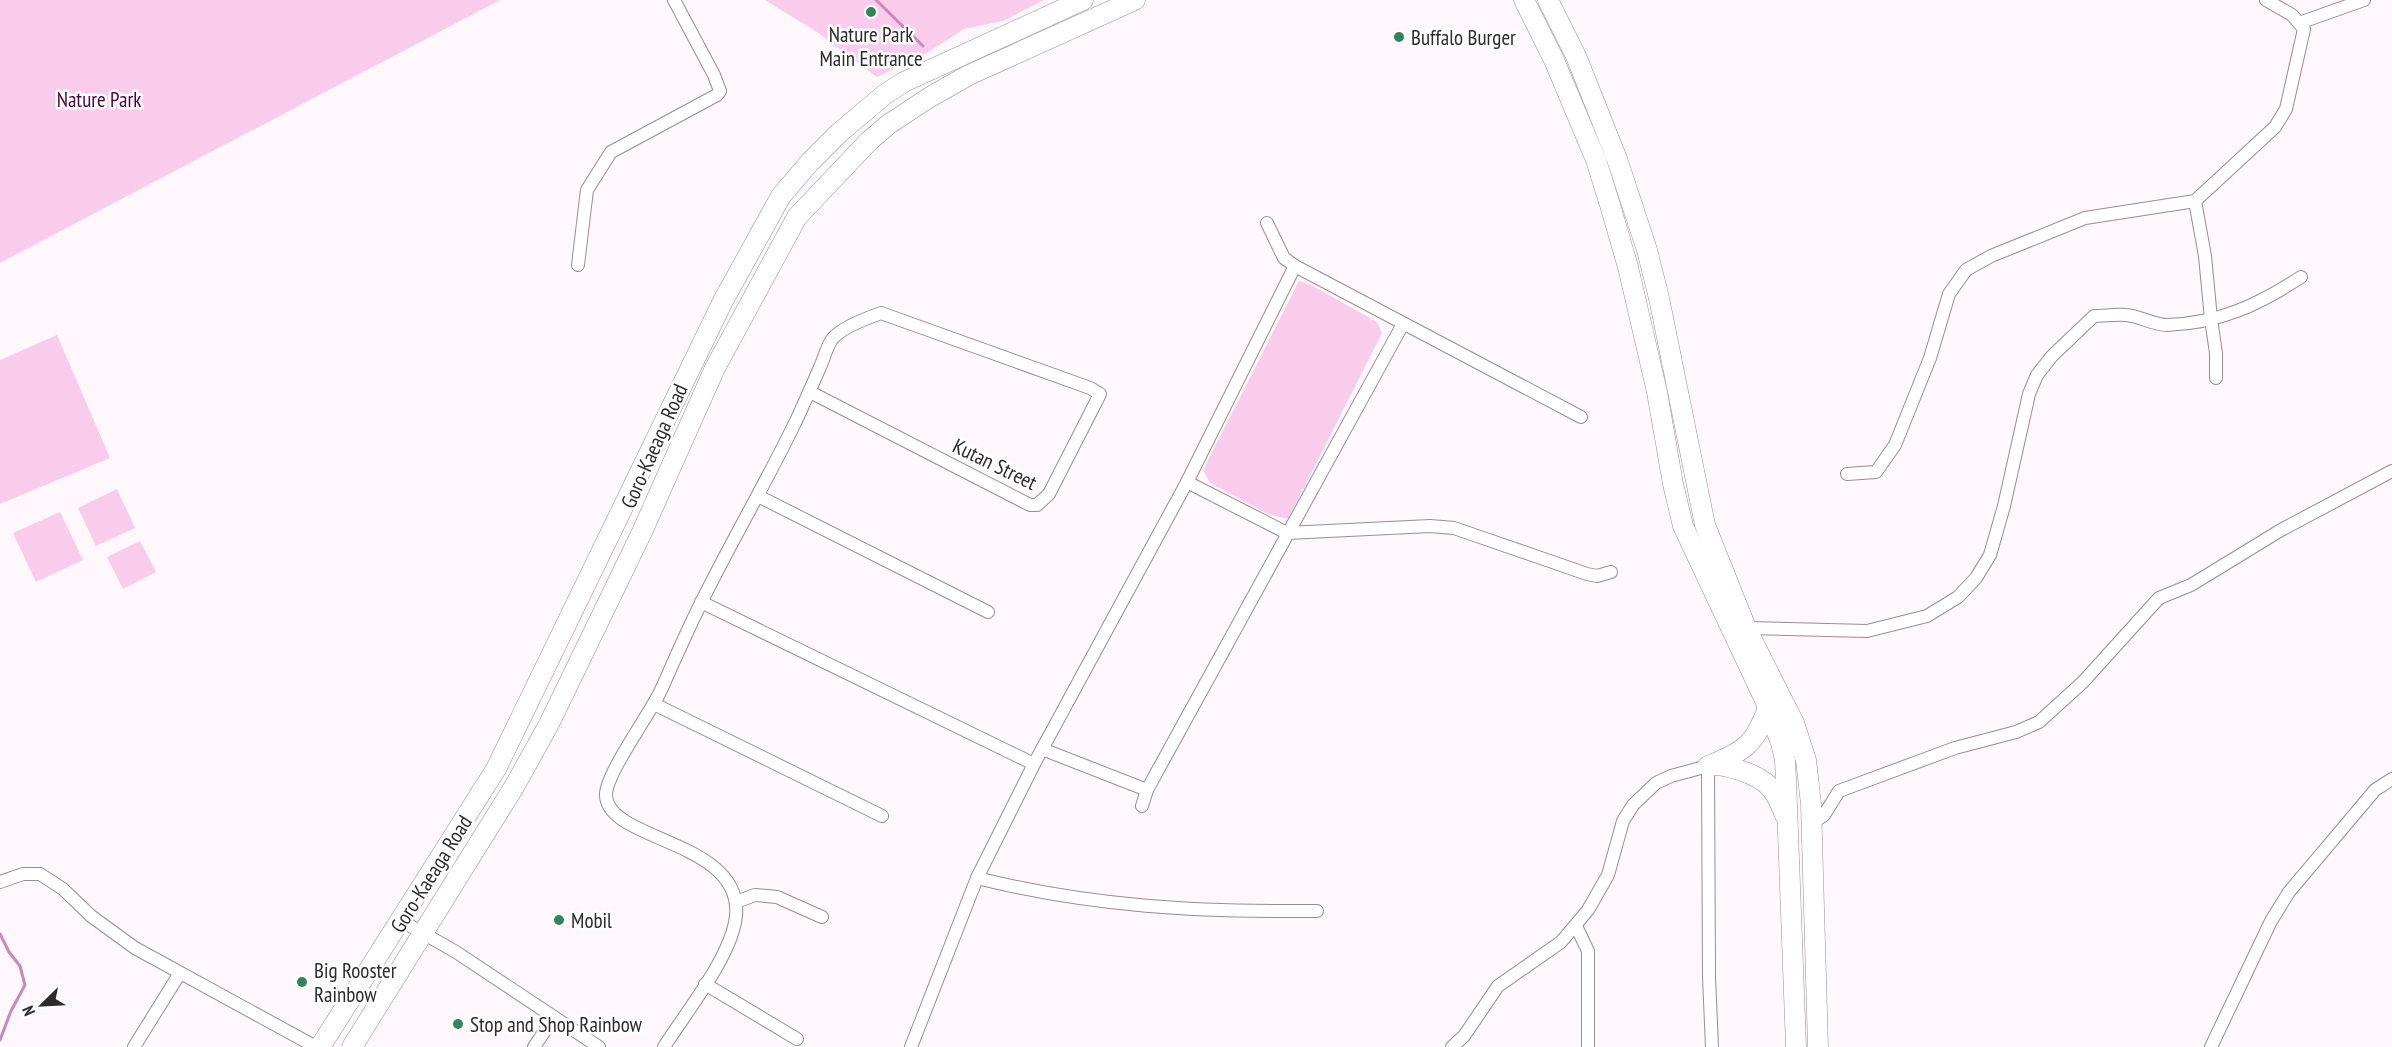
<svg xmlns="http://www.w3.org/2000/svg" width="2392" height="1047" font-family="'PT Sans Narrow',sans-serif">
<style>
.green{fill:#faccec}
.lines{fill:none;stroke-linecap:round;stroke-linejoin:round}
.stream{stroke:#cb89b9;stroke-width:3}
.minor-casing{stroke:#968e94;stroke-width:14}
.primary-casing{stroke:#968e94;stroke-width:21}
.minor{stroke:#fff;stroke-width:12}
.primary{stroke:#fff;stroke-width:20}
.poi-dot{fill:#318659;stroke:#fff;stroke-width:2}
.labels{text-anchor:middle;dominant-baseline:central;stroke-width:5;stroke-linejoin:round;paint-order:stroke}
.poi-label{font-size:21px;fill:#2d2a2c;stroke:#fff;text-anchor:start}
.park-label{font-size:21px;fill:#520045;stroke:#fff}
.street-label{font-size:21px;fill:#2d2a2c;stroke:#fff}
</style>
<rect width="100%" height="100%" fill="#fef7fc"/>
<g class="green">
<polygon points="0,0 500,0 0,263"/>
<polygon points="765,0 1044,0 1003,21 964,29 925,54 877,77 817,32"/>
<polygon points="1299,281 1311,285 1377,322 1382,333 1288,519 1268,514 1210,483 1203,470"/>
<polygon points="57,335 110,458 0,504 0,360"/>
<polygon points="117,489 135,528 96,546 78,508"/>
<polygon points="60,512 83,560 36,582 13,533"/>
<polygon points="140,541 156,572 123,589 107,557"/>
</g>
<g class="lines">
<g class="stream">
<polyline points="876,0 923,46"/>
<polyline points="0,934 9,952 20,966 25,985 11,1011 0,1040"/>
</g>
<defs>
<g id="minor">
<polyline points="2299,23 2364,0"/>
<polyline points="2195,201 2205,256 2211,319 2216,353 2216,378"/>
<polyline points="1267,223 1284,258 1295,266 1581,417"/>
<polyline points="578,265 587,190 611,152 717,95 720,91 714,75 674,0"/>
<polyline points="1847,474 1876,472 1895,445 1930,358 1949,294 1966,270 1991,256 2085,218 2195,201 2275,127 2286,109 2304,29 2292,15 2266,0"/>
<polyline points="1187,482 1287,533 1430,526 1454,528 1587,574 1597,576 1611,572"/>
<polyline points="758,496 988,612"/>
<polyline points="701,602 1034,764"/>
<path d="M1746 628 1867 631 1927 616 1958 597 1976 578 1990 555 2004 506 2029 394 2037 375 2052 356 2094 316C2104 316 2116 314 2126 315 2140 316 2153 325 2167 325 2220 323 2258 305 2301 277"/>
<polyline points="654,704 882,816"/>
<polyline points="1042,749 1147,790"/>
<polyline points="1142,806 1147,790 1403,324"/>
<polyline points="1811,824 1824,815 1839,791 1955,748 2016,732 2039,722 2083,682 2159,598 2191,585 2281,530 2392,471"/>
<path d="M977 878C1093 907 1198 912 1317 911"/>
<polyline points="0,882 23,874 40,874 63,889 91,916 135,948 316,1047"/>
<polyline points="736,902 755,895 777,897 822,917"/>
<polyline points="400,920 456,952 599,1047"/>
<polyline points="1576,926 1588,951 1588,1047"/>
<polyline points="705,984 797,1039"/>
<polyline points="134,1047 180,973"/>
<polyline points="534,1047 554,1017"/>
<path d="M664 1047C686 1012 732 956 736 916 743 839 605 842 606 794 607 772 650 714 661 690 674 661 687 631 701 603 730 544 763 488 792 429 802 409 811 388 820 367 824 359 827 345 833 338 843 327 867 318 881 313L1090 388 1100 394 1049 494 1037 505H1030L810 392"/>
<polyline points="911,1047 977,878 1034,764 1187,482 1295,266"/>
<polyline points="1452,1047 1464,1036 1498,986 1561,942 1588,910 1608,875 1623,821 1633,805 1656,783 1671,776 1708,766 1709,977 1712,1047"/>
<polyline points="2211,1047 2271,921 2289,892 2375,790 2392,779"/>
</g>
<g id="primary">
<polyline points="1524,0 1554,60 1596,160 1610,205 1628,267 1657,392 1673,484 1683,526 1764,698 1781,743 1785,760 1787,805 1796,1047"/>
<polyline points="1548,0 1576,56 1617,159 1647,250 1659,298 1705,525 1746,628 1794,723 1806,760 1811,804 1818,1047"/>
<path d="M1711 765C1747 749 1754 745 1768 708"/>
<path d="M1708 766C1724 762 1758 775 1769 786 1777 794 1781 805 1785 815"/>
<polyline points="320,1047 496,769 723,301 781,196 810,162 839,133 884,95 904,82 1083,0"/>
<polyline points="352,1047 514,787 549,724 642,532 715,368 797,217 869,141 889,124 930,97 969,75 1135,0"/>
</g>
</defs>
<use href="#minor" class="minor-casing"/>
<use href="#primary" class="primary-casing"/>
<use href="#minor" class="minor"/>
<use href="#primary" class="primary"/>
</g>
<g class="poi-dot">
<circle cx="871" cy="12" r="6"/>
<circle cx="1399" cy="37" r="6"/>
<circle cx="559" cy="920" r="6"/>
<circle cx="302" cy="982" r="6"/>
<circle cx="458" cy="1024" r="6"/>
</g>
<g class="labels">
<g class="poi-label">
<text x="871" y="34" text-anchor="middle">Nature Park<tspan x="871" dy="24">Main Entrance</tspan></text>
<text x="1411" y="37">Buffalo Burger</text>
<text x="571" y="920">Mobil</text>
<text x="314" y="970">Big Rooster<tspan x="314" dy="24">Rainbow</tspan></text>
<text x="470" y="1024">Stop and Shop Rainbow</text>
</g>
<g class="park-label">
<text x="99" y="99">Nature Park</text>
</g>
<g class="street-label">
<text transform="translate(654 446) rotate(-66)">Goro-Kaeaga Road</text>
<text transform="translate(995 464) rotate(26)">Kutan Street</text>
<text transform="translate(431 874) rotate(-58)">Goro-Kaeaga Road</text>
</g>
</g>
<g transform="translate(42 1005) rotate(246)" stroke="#ffffff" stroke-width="4.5" paint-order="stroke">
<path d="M0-4.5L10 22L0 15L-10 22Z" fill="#2d2a2c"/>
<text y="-9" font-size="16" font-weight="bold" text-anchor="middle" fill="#2d2a2c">N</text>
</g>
</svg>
